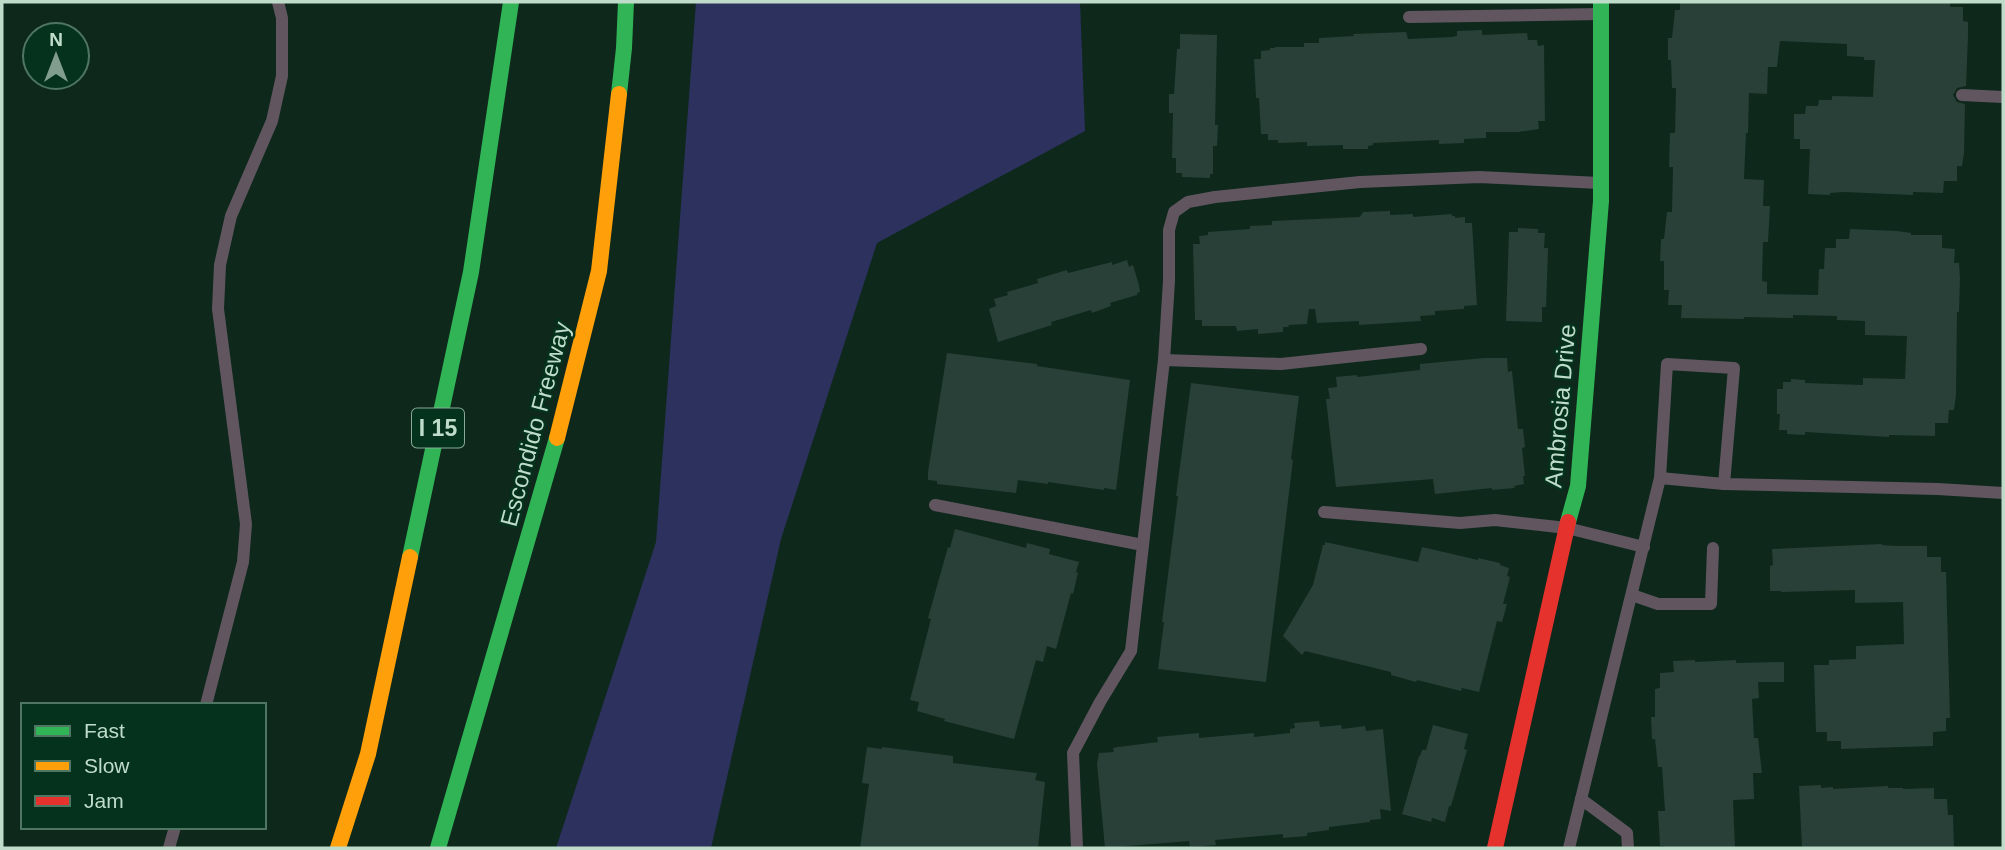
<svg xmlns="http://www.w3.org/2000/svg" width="2005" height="850" font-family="Helvetica,sans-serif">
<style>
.green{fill:#2c325d}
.building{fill:#284037}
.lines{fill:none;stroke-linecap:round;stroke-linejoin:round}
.lane{stroke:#61565f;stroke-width:12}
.fast{stroke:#30b455;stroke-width:16}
.slow{stroke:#ff9f0a;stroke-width:16}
.jam{stroke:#e5322d;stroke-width:16}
.labels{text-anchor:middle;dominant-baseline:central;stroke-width:5;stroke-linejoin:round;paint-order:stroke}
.shield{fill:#04321d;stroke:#87a996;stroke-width:2}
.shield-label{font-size:23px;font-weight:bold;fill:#bfdcca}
.street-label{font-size:24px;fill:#bfdcca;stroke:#04321d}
</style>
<rect width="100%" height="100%" fill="#0e281c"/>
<polygon class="green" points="696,2 1080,2 1085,131 877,243 781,539 711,848 556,848 656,542"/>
<g class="building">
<polygon points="1680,2 1950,2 1950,7 1963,7 1963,21 1968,22 1968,36 1966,86 1957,88 1953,95 1957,102 1965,104 1964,153 1962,166 1957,166 1957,181 1944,181 1943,193 1913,192 1913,195 1843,192 1830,193 1830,195 1808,194 1810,149 1800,149 1800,139 1794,139 1794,114 1805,114 1806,106 1818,106 1819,100 1832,100 1832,96 1873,97 1875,60 1864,60 1864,57 1847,56 1847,44 1780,41 1777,67 1768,67 1767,94 1749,93 1748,133 1746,133 1744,179 1764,180 1763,206 1770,206 1768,242 1763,242 1762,281 1767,282 1767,294 1818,295 1819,269 1824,269 1825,248 1836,248 1836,239 1849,239 1850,229 1897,231 1911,233 1911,235 1942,235 1942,248 1955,249 1954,263 1959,263 1960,278 1959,312 1957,312 1956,395 1954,410 1949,410 1948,423 1935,423 1935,436 1889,435 1889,437 1805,432 1805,435 1787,434 1787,430 1779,430 1780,414 1777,414 1777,389 1783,389 1783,382 1791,382 1791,379 1805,380 1805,383 1863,385 1863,378 1905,379 1907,336 1865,335 1865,321 1837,320 1837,316 1793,315 1793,318 1744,317 1744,319 1681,318 1682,305 1668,305 1669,290 1664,290 1664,261 1660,261 1661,239 1664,239 1667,212 1672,212 1673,167 1669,167 1670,133 1675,133 1676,88 1672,88 1671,60 1668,60 1668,38 1672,38 1675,10 1680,10"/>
<polygon points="1482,30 1482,35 1527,33 1528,40 1537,40 1538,46 1544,45 1545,121 1538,121 1539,129 1518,132 1486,132 1486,138 1464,139 1464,143 1439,144 1439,140 1373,143 1373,145 1368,146 1368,149 1343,149 1343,145 1307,146 1307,142 1278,143 1278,140 1268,140 1268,134 1261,134 1259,98 1256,98 1254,59 1261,59 1261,51 1270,50 1270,48 1275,48 1275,47 1304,47 1304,43 1319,43 1319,38 1354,36 1353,34 1406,32 1408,39 1452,37 1457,36 1457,31"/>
<polygon points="1180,34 1217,35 1215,125 1218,125 1217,146 1213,146 1213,174 1210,174 1210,178 1182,177 1182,173 1176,173 1176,158 1172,158 1173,113 1169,113 1169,94 1174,94 1177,49 1180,49"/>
<polygon points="1390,211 1390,215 1413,214 1413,217 1452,214 1452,216 1455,216 1455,218 1465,217 1465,223 1472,223 1477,305 1464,306 1464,309 1435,311 1435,315 1420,316 1421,321 1359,325 1359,321 1317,323 1315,309 1309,309 1307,324 1288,325 1289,327 1283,327 1283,332 1258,334 1258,329 1237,331 1236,326 1202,326 1202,320 1195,320 1193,244 1200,244 1199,236 1208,235 1208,232 1250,229 1250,226 1272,225 1272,221 1360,217 1363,212"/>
<polygon points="1518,228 1538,229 1538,233 1545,233 1544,248 1548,248 1547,280 1546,307 1542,307 1542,322 1506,321 1509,232 1518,232"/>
<polygon points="1127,260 1129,267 1133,265 1139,285 1140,292 1137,293 1137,295 1110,303 1111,306 1092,313 1091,310 1051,322 1052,325 998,342 989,309 996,306 994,299 1008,295 1007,292 1038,283 1037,279 1067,270 1068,273 1112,262 1112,265"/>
<polygon points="947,353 1037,364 1037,366 1130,380 1116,490 1104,488 1104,490 1048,482 1048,484 1018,480 1016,493 937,484 937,481 928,480 928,472"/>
<polygon points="1484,358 1507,358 1508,372 1512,371 1518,429 1523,429 1525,447 1522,448 1525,476 1523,476 1524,484 1514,486 1515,488 1492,490 1492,488 1435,494 1433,479 1336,487 1326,399 1330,399 1328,388 1337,387 1336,377 1357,375 1357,377 1420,370 1420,364"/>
<polygon points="1191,383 1299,396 1291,459 1293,460 1266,682 1158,669 1164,622 1162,622 1178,496 1176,496"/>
<polygon points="955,529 1026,548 1027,543 1050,549 1049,554 1079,562 1076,572 1078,573 1073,594 1071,593 1056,649 1047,646 1043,662 1036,660 1014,739 944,721 945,719 917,711 919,702 910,700 931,619 928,618 948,547 950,548"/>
<polygon points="1325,542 1418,562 1422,547 1478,560 1478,558 1500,563 1500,565 1509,568 1507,576 1510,577 1503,604 1507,604 1502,622 1497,621 1479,692 1462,688 1461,691 1417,680 1416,682 1391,675 1391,672 1305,651 1302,655 1283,636 1313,585 1323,545 1325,545"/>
<polygon points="1882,544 1882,545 1896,546 1927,546 1927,557 1941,557 1941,572 1946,572 1950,718 1946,718 1946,731 1933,732 1933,746 1841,749 1841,741 1827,741 1827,732 1816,732 1814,665 1829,665 1829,660 1856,659 1856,646 1904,644 1903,602 1855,603 1855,590 1781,592 1781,591 1770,591 1770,566 1773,565 1772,549"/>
<polygon points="1695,660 1695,662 1736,660 1736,663 1784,662 1784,682 1758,682 1759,698 1752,699 1754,738 1758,738 1762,773 1753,773 1754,799 1733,800 1735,848 1664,848 1664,846 1660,846 1658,811 1665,811 1662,767 1658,767 1655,739 1652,739 1651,717 1655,717 1655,689 1660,688 1660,673 1674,672 1673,661"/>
<polygon points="1319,721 1320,727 1341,725 1342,729 1365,726 1366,731 1383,729 1391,811 1380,809 1381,819 1370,820 1370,822 1329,827 1329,830 1307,833 1307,836 1283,838 1283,834 1215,840 1216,845 1190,847 1189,841 1105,848 1097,764 1099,753 1114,752 1113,748 1118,747 1158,742 1157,737 1199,733 1199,738 1254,733 1254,737 1290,733 1290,729 1295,728 1294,723"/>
<polygon points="1433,725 1468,734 1464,749 1467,750 1451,806 1449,806 1445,822 1432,818 1431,822 1402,814 1419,756 1420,756 1422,750 1426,750"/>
<polygon points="867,747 882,749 882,747 953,756 953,763 1037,773 1035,780 1045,782 1038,848 860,848 869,784 862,783"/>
<polygon points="1821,785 1821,788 1833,787 1833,789 1888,786 1888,788 1903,788 1903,789 1934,788 1934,799 1947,799 1948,815 1953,815 1954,848 1802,848 1799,786"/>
</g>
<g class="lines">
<g class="lane">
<polyline points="1409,17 1600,14"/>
<polyline points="1962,95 2003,97"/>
<polyline points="1164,360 1281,364 1421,349"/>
<polyline points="1660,478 1724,484 1938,489 2003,493"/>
<polyline points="935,505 1143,545"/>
<polyline points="1324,512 1460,523 1495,520 1567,528 1644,547"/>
<polyline points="1632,595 1658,604 1711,604 1713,548"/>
<polyline points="206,705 243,562 246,524 218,309 220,265 231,216 272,121 282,76 282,18 278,2"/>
<polyline points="1581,799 1627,833 1628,848"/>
<polyline points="169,848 175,827"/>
<polyline points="1077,848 1073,753 1100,702 1131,651 1164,360 1169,281 1169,230 1174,212 1188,202 1215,197 1360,182 1479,177 1599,183"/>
<polyline points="1569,848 1660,478 1667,364 1734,368 1724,484"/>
</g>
<g class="fast">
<polyline points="619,94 624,48 626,2"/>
<polyline points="1568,522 1578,486 1601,201 1601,2"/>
<polyline points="410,557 471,272 511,2"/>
<polyline points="438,848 557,438"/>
</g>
<g class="slow">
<polyline points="557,438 599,271 619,94"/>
<polyline points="338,848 368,754 410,557"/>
</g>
<polyline class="jam" points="1495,848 1568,522"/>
</g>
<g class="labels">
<rect class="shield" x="412" y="408.5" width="52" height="39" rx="5"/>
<g class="shield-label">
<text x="438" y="428">I 15</text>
</g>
<g class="street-label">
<text transform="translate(1560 406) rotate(-85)">Ambrosia Drive</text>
<text transform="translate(535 424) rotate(-75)">Escondido Freeway</text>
</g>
</g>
<rect width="2005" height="850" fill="none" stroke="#bfdcca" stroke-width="7"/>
<rect x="21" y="703" width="245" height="126" fill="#04321d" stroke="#4f7662" stroke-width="2"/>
<rect x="35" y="726" width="35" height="10" fill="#30b455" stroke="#4f7662" stroke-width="2"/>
<text x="84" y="738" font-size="21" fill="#bfdcca">Fast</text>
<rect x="35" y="761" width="35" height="10" fill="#ff9f0a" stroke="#4f7662" stroke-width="2"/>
<text x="84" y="773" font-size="21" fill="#bfdcca">Slow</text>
<rect x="35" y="796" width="35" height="10" fill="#e5322d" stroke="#4f7662" stroke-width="2"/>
<text x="84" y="808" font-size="21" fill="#bfdcca">Jam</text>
<g transform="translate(56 56)"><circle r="33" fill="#04321d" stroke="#4f7662" stroke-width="2"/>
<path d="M0-5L12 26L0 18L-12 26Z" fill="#819d8d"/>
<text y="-10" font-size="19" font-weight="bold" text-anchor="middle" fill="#bfdcca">N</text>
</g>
</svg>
